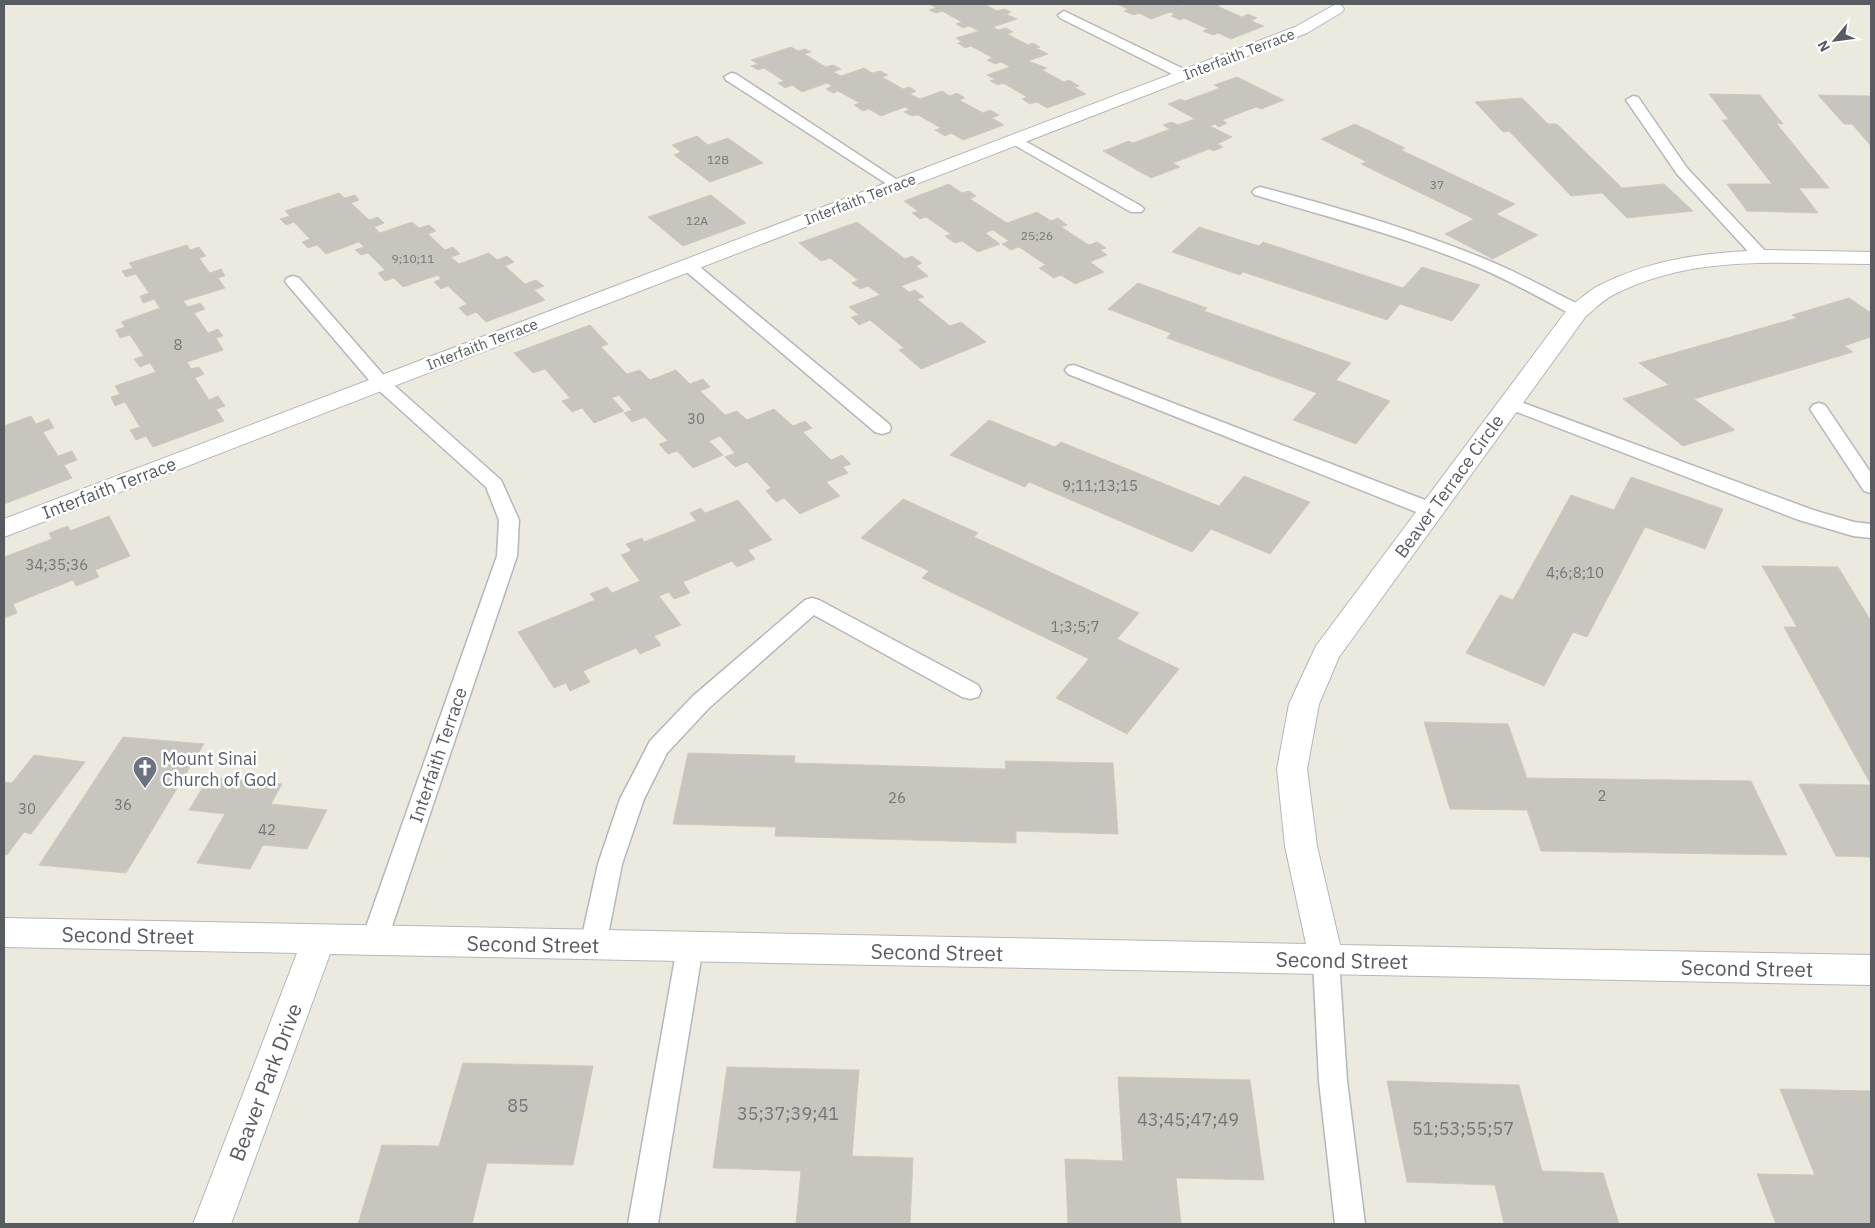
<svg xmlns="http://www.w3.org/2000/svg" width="1875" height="1228" font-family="'IBM Plex Sans',sans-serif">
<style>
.building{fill:#c8c5be;stroke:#d0cabd}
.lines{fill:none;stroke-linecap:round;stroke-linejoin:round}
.service-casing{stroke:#b5b7bc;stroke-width:3}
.minor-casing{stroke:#b5b7bc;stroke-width:2}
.service{fill:#fff;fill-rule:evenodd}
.minor{fill:#fff;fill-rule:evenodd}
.labels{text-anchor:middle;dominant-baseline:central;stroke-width:5;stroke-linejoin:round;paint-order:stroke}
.far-number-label{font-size:12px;fill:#747678}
.far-street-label{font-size:15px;fill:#585c61;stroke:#fff}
.number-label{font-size:15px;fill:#747678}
.street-label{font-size:18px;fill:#585c61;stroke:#fff}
.worship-label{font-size:18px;fill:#5b616d;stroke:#fff;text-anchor:start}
.near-number-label{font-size:18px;fill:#747678}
.near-street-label{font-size:21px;fill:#585c61;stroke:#fff}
</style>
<rect width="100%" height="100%" fill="#ece9de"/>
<g class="building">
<polygon points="935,4 984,4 997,11 1004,9 1011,12 1006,14 1017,19 993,27 998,30 1006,28 1013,32 1007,34 1028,45 1033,43 1040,47 1036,48 1048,54 1028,61 1047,68 1042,70 1064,82 1069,80 1079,86 1074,87 1086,94 1047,108 1037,102 1030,104 1022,99 1027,97 1003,83 998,85 990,81 995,79 987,75 1010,67 1001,62 995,64 987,60 993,58 971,46 965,48 958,43 962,42 956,38 979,31 969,26 963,28 956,24 962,22 942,11 936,13 929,10 936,8 931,5"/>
<polygon points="1117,4 1177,4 1182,6 1187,4 1222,4 1217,6 1242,17 1248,14 1257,18 1251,21 1264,26 1231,39 1218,33 1213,35 1203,31 1208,29 1184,18 1180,20 1171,16 1175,14 1170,12 1151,19 1139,13 1134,15 1124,11 1128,9"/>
<polygon points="791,47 798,51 805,49 811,52 804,54 826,67 833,65 841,69 833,72 841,76 864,68 872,73 880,71 888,75 882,77 903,89 909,87 916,91 910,94 920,99 942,91 950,96 957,93 965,98 959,100 983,113 990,110 999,115 992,118 1004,125 963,140 951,133 945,136 935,130 941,128 918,115 912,116 904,112 910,109 905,107 881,116 869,109 863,111 854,105 860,103 838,91 833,93 826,89 832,86 827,83 802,92 792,85 785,88 778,83 784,81 764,68 758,70 751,66 758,64 751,60"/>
<polygon points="1237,77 1284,100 1261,109 1256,107 1222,120 1227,123 1219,127 1215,124 1210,126 1232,137 1217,144 1223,147 1213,151 1209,149 1173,163 1180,167 1151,178 1103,151 1129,141 1133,143 1170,129 1163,125 1172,122 1178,125 1195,119 1168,104 1181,99 1185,101 1220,88 1214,85"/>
<polygon points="1709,94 1760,95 1783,124 1776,123 1829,188 1799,188 1818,213 1747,211 1727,184 1772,184 1722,120 1729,120"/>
<polygon points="1818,95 1869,96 1871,98 1871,146 1852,124 1844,124"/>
<polygon points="1522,98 1548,124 1557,124 1622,188 1664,184 1693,211 1627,218 1602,193 1571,196 1509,131 1503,132 1475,102"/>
<polygon points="1355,124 1405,148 1401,150 1515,204 1496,214 1538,235 1493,259 1445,234 1474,219 1361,164 1367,162 1321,139"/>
<polygon points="697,136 708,145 728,138 763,163 710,182 674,155 681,152 672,145"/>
<polygon points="949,184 962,193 969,191 976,196 970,199 1007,223 1037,212 1051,221 1058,218 1067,225 1061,227 1089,245 1097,242 1106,248 1100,250 1107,255 1090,262 1104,272 1075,284 1061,275 1054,278 1039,268 1046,265 1019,247 1011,250 1002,244 1009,241 993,230 985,233 1000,244 978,252 962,241 955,243 945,236 951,234 926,217 920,219 912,213 918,211 904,201"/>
<polygon points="339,193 345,198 355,195 359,200 351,203 369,220 378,217 384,223 374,227 380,233 412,222 419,228 429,225 436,231 428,234 445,250 453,247 460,254 451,257 459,264 489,253 497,260 507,256 514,262 505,266 525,284 536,280 544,286 534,290 545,300 486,322 476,312 467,316 459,308 467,304 448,286 441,289 434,282 441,279 438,275 403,287 394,278 385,281 378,273 385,270 368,253 361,255 355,250 364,247 359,242 326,254 317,245 308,248 302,242 310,239 294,222 286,225 280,219 290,216 285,211"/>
<polygon points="711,195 746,223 683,246 648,217"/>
<polygon points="857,222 905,259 912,256 922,263 916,266 928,276 901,286 909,292 915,290 924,297 917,299 950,326 961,322 986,342 921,369 899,350 904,348 870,320 859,325 851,317 859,315 849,307 880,295 868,286 860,289 852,283 858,280 830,258 821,261 799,243"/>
<polygon points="1199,227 1259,246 1263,242 1403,288 1422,267 1480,285 1452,321 1400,304 1387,320 1243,272 1240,275 1172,252"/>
<polygon points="187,245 190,250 199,247 206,256 199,258 210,273 221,269 225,276 218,278 225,288 183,301 188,307 200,303 205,309 194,313 208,333 218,329 223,336 216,338 223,350 187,362 191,369 199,367 204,374 195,378 209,400 218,396 225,406 216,409 224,421 153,447 146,436 136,440 130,430 140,427 125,402 115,406 111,397 120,394 115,386 156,372 150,363 140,367 134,359 144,356 130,335 120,338 116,330 125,327 121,322 160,308 154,299 143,303 140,296 149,293 136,274 126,277 122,271 133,268 129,263"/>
<polygon points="1138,283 1207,308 1204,311 1351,363 1336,380 1390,401 1356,444 1293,420 1317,393 1167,338 1171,333 1108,309"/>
<polygon points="1849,298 1871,313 1871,337 1844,346 1853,352 1694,399 1735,430 1683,446 1623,399 1669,385 1639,363 1797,318 1792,315"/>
<polygon points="590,325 608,344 601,347 627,374 640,370 650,380 676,370 690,384 703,379 710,387 700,391 725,415 737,411 747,420 774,409 793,426 805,421 812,428 803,432 831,460 842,455 851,464 843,467 848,473 826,482 840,496 800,514 784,498 776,502 766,491 771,488 747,462 735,467 725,457 735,453 720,436 709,441 723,455 693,468 677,451 668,454 659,444 668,441 645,417 632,422 624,413 632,410 619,395 612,398 624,411 594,423 582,408 572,412 562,401 570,398 545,369 533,373 514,353"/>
<polygon points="31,416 36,424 49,419 54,428 43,432 58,456 72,451 77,460 64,465 72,478 4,504 4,426"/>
<polygon points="989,420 1055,447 1061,442 1219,506 1244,476 1310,502 1270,554 1211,529 1192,552 1029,482 1025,487 950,455"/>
<polygon points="1631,477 1723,509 1705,549 1645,527 1587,637 1573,632 1544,686 1466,653 1500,595 1513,600 1571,495 1614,510"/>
<polygon points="903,499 978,533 974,537 1139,613 1117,639 1179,669 1127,734 1056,698 1089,659 922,578 929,571 861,538"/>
<polygon points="738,500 772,540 748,550 755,559 737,567 732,561 683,582 690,593 674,599 669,592 659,596 681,625 654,636 661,645 640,654 636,648 583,671 590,682 570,691 566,683 554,688 518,632 595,600 590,594 607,587 612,593 640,581 621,555 631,551 626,544 642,538 644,542 696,521 690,513 701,508 705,513"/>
<polygon points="109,516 130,556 95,570 99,577 76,586 73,580 13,604 17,613 4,618 4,557 52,539 49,533 68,526 70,531"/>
<polygon points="1762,566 1838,567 1871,621 1871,857 1836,856 1799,784 1871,785 1784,627 1797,627"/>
<polygon points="1424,722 1508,724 1527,778 1751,781 1787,855 1541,851 1527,810 1450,809"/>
<polygon points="123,737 204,744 126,873 39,865"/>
<polygon points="688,753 795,756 794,763 1006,769 1005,761 1113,763 1118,834 1016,831 1016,843 775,836 776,827 673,824"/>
<polygon points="34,755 85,762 31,834 24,832 7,855 4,854 4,782 12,783"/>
<polygon points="209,777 282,784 271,804 327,810 307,849 263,845 250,869 197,863 225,814 189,810"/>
<polygon points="463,1063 593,1066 573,1165 487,1163 472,1224 358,1224 382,1145 439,1146"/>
<polygon points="727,1067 859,1070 852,1156 913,1158 910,1224 796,1224 801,1171 713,1168"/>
<polygon points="1118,1077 1250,1080 1264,1180 1176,1178 1181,1224 1068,1224 1065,1159 1123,1161"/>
<polygon points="1387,1081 1519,1085 1542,1171 1603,1173 1619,1224 1504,1224 1495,1185 1407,1182"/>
<polygon points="1780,1089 1871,1091 1871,1224 1776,1224 1757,1174 1815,1175"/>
</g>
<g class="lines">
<defs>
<g id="service">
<polygon points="1064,11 1190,72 1192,75 1185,79 1180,78 1060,18 1058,15"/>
<polygon points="731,73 736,74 905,185 903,188 893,188 726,80 724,77"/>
<polygon points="1633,96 1638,97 1687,168 1768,254 1770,257 1768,260 1756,260 1677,174 1626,100"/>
<polygon points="1016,136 1141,206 1144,209 1141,212 1131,212 1011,143 1009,140 1011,137"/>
<path d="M1260 187C1334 206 1414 230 1485 259 1519 273 1551 291 1584 307L1586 311 1584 315H1572C1539 297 1507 279 1473 265 1402 236 1328 217 1255 195L1252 192 1255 189Z"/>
<polygon points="688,260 694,262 889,424 891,428 889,432 882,434 875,432 682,268 680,265 682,262"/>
<polygon points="293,276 299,278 387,379 501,480 519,520 517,556 387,941 383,949 374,952 365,949 361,941 497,556 499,520 486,487 375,387 287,284 285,281 287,278"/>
<polygon points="1074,365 1438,505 1441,510 1438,515 1431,516 1424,515 1068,374 1065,370 1068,366"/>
<polygon points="1510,398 1813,510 1854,522 1871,524 1871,538 1853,536 1799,520 1504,407 1501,403 1504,399"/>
<polygon points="1819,403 1825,405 1871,473 1871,493 1864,491 1810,409 1813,405"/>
<polygon points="812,598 819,600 978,685 981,691 978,697 970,699 962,697 814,615 709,708 667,753 644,799 622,864 606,945 602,953 593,956 584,953 580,945 598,864 620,799 650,741 693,696 805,600"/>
<polygon points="690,936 699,939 703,947 658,1224 628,1224 677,947 681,939"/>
<polygon points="1326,948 1335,952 1339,960 1347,1081 1365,1224 1335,1224 1319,1081 1313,960 1317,952"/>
</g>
<g id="minor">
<polygon points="1336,4 1342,6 1344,9 1342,12 1307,33 4,537 4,519 1295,27"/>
<path d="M1769 250 1871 252V264C1784 264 1694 253 1613 295 1603 300 1595 309 1586 316L1339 657 1319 704 1307 769 1317 846 1340 945 1871 955V985L330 954 231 1224H193L297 953 4 947V918L1306 944 1285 846 1277 769 1289 704 1316 646 1570 306C1580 300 1588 291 1598 286 1652 258 1710 252 1769 250Z"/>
</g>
</defs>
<use href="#service" class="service-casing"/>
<use href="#minor" class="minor-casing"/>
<use href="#service" class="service"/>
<use href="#minor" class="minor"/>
</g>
<defs>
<symbol id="church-pin" viewBox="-11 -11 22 30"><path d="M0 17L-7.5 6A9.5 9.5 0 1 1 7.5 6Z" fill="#6b7280" stroke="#fff"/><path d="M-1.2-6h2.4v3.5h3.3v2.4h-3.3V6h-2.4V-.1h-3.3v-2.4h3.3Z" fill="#fff"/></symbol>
</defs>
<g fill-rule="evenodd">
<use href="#church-pin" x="131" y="754" width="28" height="38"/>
</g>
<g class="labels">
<g class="far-number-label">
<text x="718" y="159">12B</text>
<text x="1437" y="184">37</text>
<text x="697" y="220">12A</text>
<text x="1037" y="235">25;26</text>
<text x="413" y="258">9;10;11</text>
</g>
<g class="far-street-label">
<text transform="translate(1239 54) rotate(-21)">Interfaith Terrace</text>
<text transform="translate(860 199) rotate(-21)">Interfaith Terrace</text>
<text transform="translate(482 344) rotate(-21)">Interfaith Terrace</text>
</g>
<g class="number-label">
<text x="178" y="344">8</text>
<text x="696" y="418">30</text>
<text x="1100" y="485">9;11;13;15</text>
<text x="57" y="564">34;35;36</text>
<text x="1575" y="572">4;6;8;10</text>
<text x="1075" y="626">1;3;5;7</text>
<text x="1602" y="795">2</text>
<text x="897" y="797">26</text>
<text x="123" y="804">36</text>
<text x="27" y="808">30</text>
<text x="267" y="829">42</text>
</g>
<g class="street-label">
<text transform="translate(1449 486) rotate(-54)">Beaver Terrace Circle</text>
<text transform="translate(109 488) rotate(-21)">Interfaith Terrace</text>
<text transform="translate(438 755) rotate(-71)">Interfaith Terrace</text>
</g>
<g class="worship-label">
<text x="162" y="758">Mount Sinai<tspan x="162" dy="21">Church of God</tspan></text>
</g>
<g class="near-number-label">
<text x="518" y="1105">85</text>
<text x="788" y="1113">35;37;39;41</text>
<text x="1188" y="1119">43;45;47;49</text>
<text x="1463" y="1128">51;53;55;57</text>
</g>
<g class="near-street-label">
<text transform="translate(128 935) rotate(1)">Second Street</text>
<text transform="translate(533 944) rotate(1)">Second Street</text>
<text transform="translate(937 952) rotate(1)">Second Street</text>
<text transform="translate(1342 960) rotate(1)">Second Street</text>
<text transform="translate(1747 968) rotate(1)">Second Street</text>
<text transform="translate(265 1082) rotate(-69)">Beaver Park Drive</text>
</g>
</g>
<rect width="1875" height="1228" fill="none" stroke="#585c61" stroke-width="10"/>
<g transform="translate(1835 40) rotate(241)" stroke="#ffffff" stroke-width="4" paint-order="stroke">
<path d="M0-4L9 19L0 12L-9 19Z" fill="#585c61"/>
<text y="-8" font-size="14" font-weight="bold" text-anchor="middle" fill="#585c61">N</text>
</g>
</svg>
